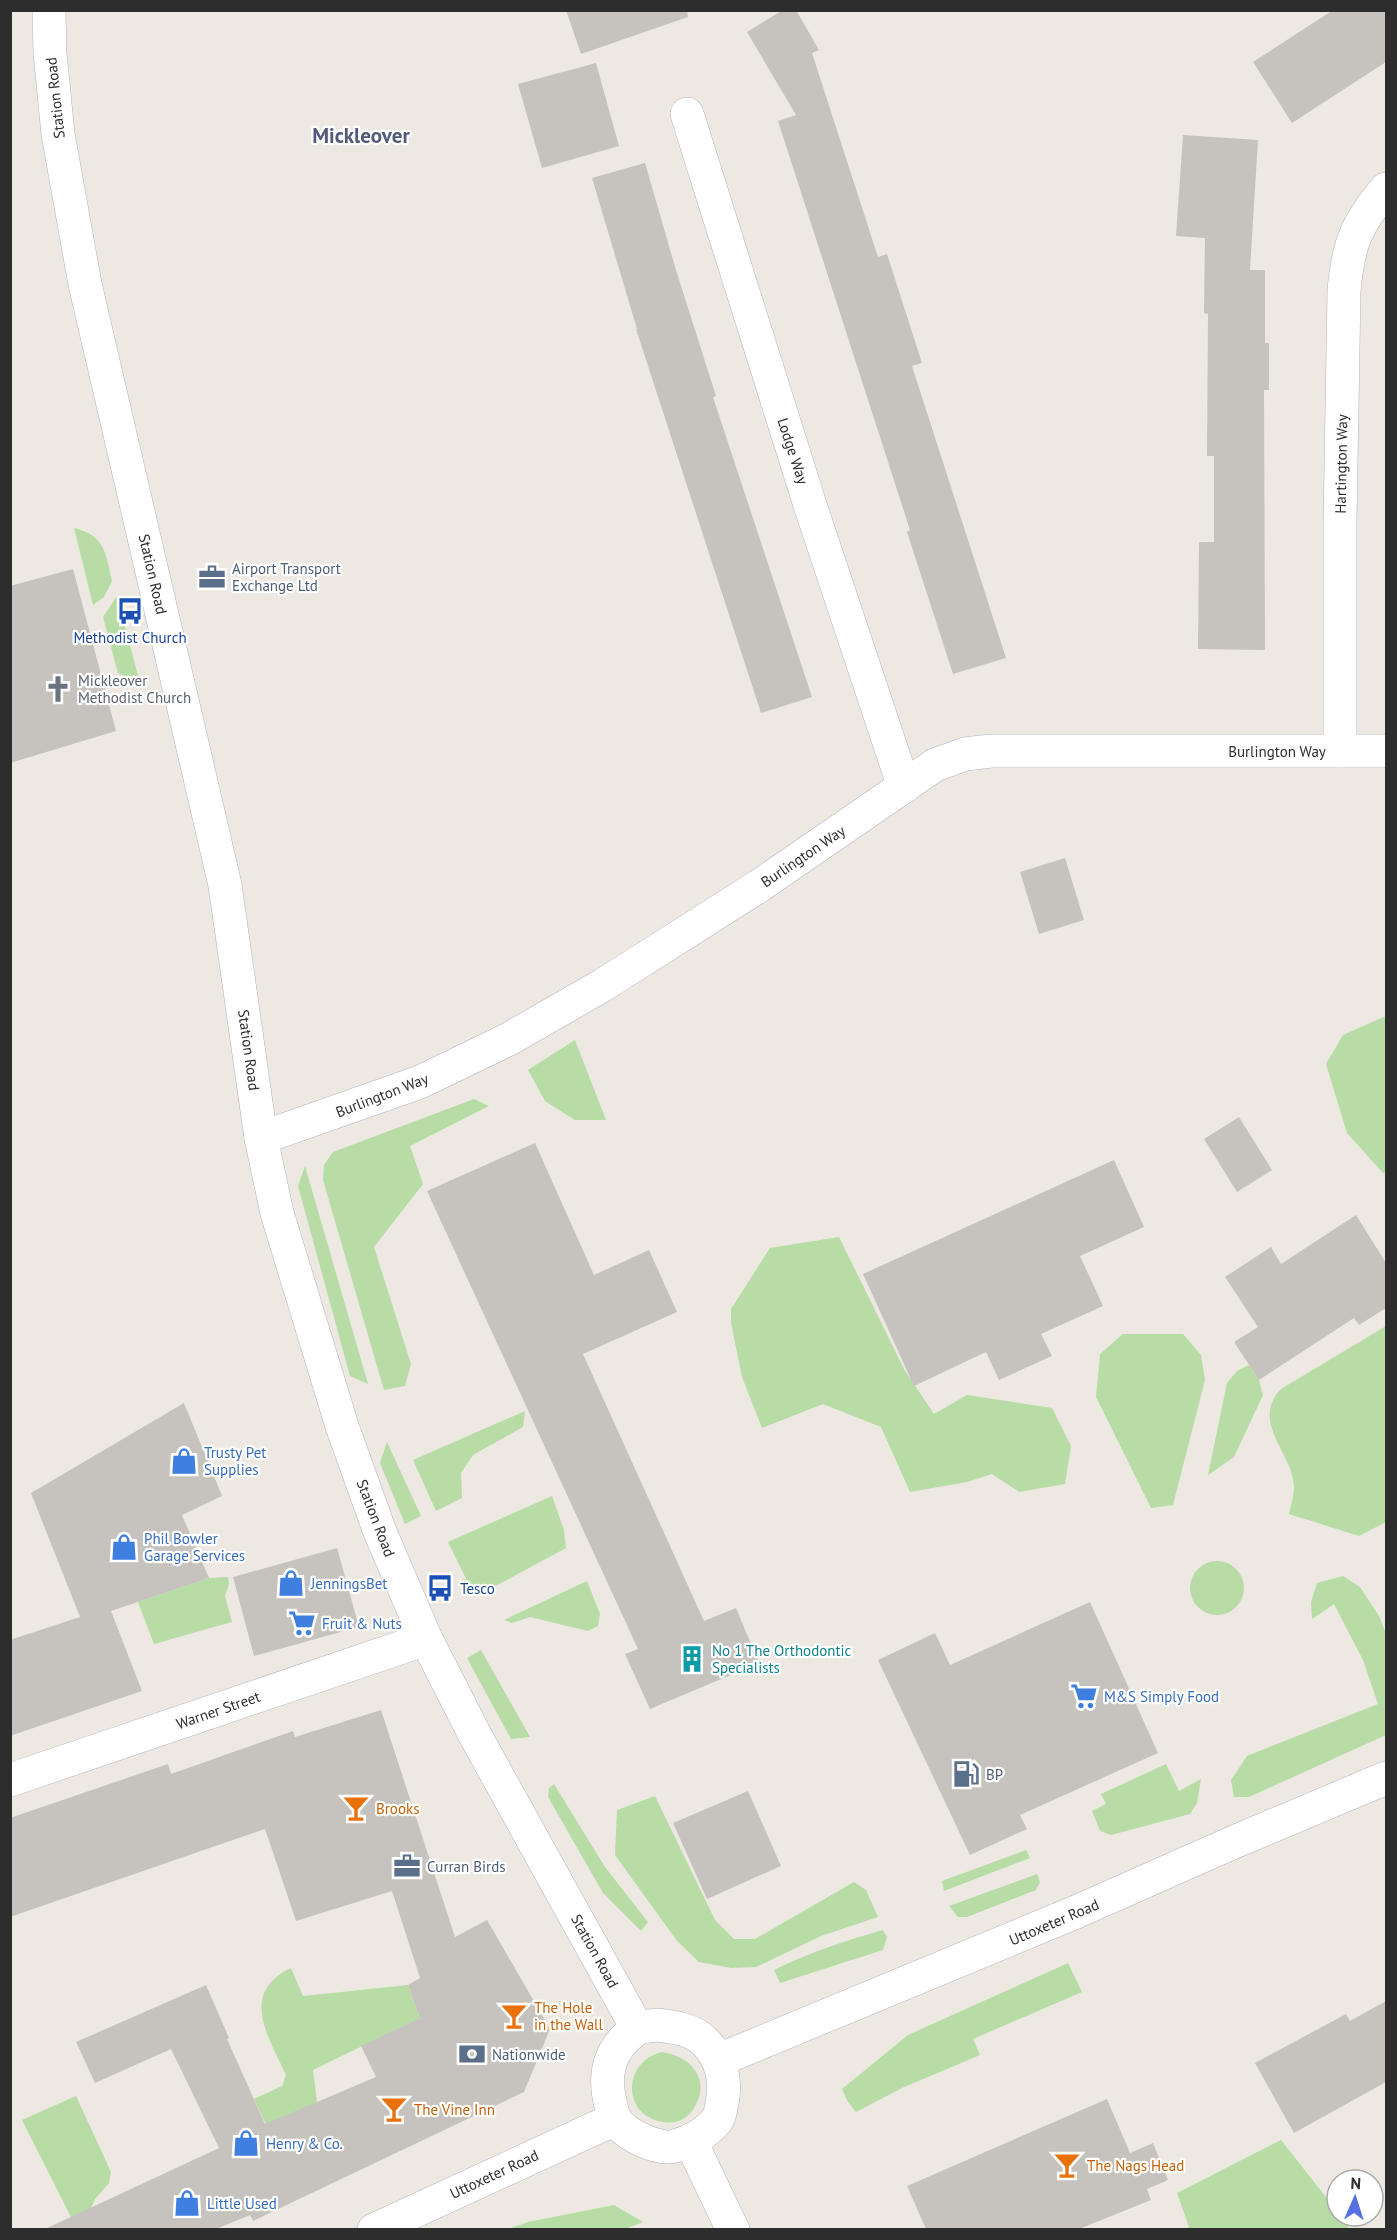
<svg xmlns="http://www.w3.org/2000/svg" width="1397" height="2240" font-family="'PT Sans',sans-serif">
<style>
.green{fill:#b7dca5}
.building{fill:#c6c2bd}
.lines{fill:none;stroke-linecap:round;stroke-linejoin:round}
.minor-casing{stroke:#b2b3bc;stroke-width:34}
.tertiary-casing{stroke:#b2b3bc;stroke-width:34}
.secondary-casing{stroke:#b2b3bc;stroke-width:34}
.minor{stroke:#fff;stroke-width:33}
.tertiary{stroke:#fff;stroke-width:33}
.secondary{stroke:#fff;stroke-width:33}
.labels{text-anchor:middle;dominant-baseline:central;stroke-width:4.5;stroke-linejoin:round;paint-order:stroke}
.street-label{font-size:15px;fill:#2d2d2d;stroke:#fff}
.service-label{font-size:15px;fill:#4e5e75;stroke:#fff;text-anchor:start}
.transit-label{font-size:15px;fill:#164399;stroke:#fff}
.worship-label{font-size:15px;fill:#5b616d;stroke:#fff;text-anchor:start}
.shop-label{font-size:15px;fill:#366cbe;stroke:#fff;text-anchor:start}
.culture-label{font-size:15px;fill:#0d838f;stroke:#fff;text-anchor:start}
.food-label{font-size:15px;fill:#c56008;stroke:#fff;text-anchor:start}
.district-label{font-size:21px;font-weight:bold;fill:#525979;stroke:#fff}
</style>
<rect width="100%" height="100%" fill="#ede8e2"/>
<g class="green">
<path d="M74 528C105 535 106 554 112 581L104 597 93 605Z"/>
<polygon points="117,596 140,683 118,673 103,617"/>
<polygon points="1386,1016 1386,1172 1383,1173 1347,1133 1326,1064 1343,1035"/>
<polygon points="575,1040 606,1120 575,1120 545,1101 528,1070"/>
<polygon points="474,1099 489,1106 410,1146 423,1184 374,1247 411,1364 405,1386 384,1390 323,1180 324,1165 333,1152"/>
<polygon points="305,1166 368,1384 350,1376 298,1186"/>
<polygon points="839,1237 904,1369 934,1414 967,1395 1052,1408 1071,1446 1065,1484 1019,1492 992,1474 967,1482 910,1492 881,1427 823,1404 762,1428 742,1377 731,1323 731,1309 770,1248"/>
<path d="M1386 1326V1522L1359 1536 1289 1514C1291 1506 1294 1495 1294 1486 1292 1452 1250 1422 1281 1389Z"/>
<polygon points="1123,1334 1183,1334 1201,1355 1205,1380 1173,1505 1151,1508 1096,1397 1100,1354"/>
<polygon points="1249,1365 1259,1380 1263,1395 1234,1457 1208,1475 1227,1383 1237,1371"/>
<polygon points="525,1411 523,1427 473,1455 461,1473 462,1498 436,1511 413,1460"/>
<polygon points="387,1442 421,1516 405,1524 380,1463"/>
<polygon points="552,1496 564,1530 566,1548 475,1597 448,1542"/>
<circle cx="1217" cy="1588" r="27"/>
<polygon points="1343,1576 1360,1587 1379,1616 1386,1634 1386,1735 1249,1797 1234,1797 1231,1780 1247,1756 1378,1704 1363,1660 1334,1604 1312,1619 1311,1602 1317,1583"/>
<polygon points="228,1577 229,1584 225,1596 232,1622 154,1644 138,1602 209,1578"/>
<polygon points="587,1581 600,1614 598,1626 588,1631 530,1617 512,1623 504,1620"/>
<polygon points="481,1650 530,1737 511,1739 467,1658"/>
<polygon points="1166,1764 1179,1791 1201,1779 1197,1803 1190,1814 1111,1835 1100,1831 1092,1811 1106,1804 1101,1794"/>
<polygon points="554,1784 605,1867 648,1922 641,1931 603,1893 548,1797 549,1788"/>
<polygon points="655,1796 715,1920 734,1939 755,1939 854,1882 866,1890 878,1917 821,1936 756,1967 731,1968 699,1962 677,1941 615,1855 617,1810"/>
<polygon points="1026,1850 1030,1858 944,1891 942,1881"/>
<polygon points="1037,1874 1040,1882 1036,1890 967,1917 958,1917 949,1906"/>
<path d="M883 1930 887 1937 883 1950 780 1983 774 1970C810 1952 845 1941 883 1930Z"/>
<polygon points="1068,1963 1082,1992 973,2039 980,2055 902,2088 856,2112 848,2102 842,2089 908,2035"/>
<path d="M291 1968 303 1996 408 1985 420 2018 313 2070 317 2102 268 2129 254 2099 282 2086 286 2075C268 2036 239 1993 291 1968Z"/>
<path d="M662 2052C691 2056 712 2080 694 2108 687 2120 675 2124 663 2122 621 2115 623 2061 662 2052Z"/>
<polygon points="76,2096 111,2172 109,2183 95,2199 82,2229 77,2229 22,2120"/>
<polygon points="1281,2140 1333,2206 1337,2212 1337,2216 1340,2216 1350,2229 1185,2229 1189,2227 1177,2193"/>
<polygon points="614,2205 643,2222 625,2229 508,2229 528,2222"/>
</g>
<g class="building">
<polygon points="566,10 687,10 688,17 581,54"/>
<polygon points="783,10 796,10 819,50 812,53 878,257 887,254 922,363 912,366 1006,658 953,674 907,532 910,530 778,121 796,115 747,32"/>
<polygon points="1333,10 1386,10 1386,62 1292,123 1253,62"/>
<polygon points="596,63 619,146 542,168 518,84"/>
<polygon points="1183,135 1258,140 1250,270 1265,270 1265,343 1269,343 1269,390 1264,390 1265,650 1198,649 1199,542 1214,542 1214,456 1207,456 1208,314 1204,313 1205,238 1176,236"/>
<polygon points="645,163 676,270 716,396 713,397 812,697 761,713 636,329 637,329 592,178"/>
<polygon points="73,569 116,731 10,763 10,586"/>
<polygon points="1065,858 1084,920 1039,934 1020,872"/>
<polygon points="1239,1117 1272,1170 1237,1192 1204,1139"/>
<polygon points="535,1143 594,1275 649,1250 677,1312 583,1354 704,1621 736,1608 759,1663 650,1709 625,1654 638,1649 427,1191"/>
<polygon points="1114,1160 1144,1227 1080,1256 1103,1306 1041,1334 1052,1356 999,1380 986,1352 914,1386 863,1274"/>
<polygon points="1356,1215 1386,1263 1386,1308 1359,1325 1354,1318 1259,1380 1234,1342 1258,1327 1225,1277 1271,1247 1281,1264"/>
<polygon points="184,1403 222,1496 182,1515 209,1578 111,1611 142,1691 10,1736 10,1640 80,1617 31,1493"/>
<polygon points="337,1548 359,1627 254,1656 233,1577"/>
<polygon points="1090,1602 1158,1753 1020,1815 1027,1829 970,1855 878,1660 935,1633 950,1665"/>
<polygon points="381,1710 455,1937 487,1920 550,2029 524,2092 253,2221 250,2215 216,2229 45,2229 219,2148 171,2049 95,2083 76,2042 206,1985 229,2038 227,2039 265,2124 376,2077 361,2046 420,2018 408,1985 420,1978 392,1891 296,1921 265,1829 10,1917 10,1818 168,1764 171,1774 293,1731 295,1737"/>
<polygon points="748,1791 781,1866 707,1899 673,1823"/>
<polygon points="1386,2001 1386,2082 1294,2133 1255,2063 1346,2014 1350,2021"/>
<polygon points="1107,2099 1130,2153 1153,2143 1168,2180 1147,2189 1151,2200 1079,2229 926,2229 907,2186"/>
</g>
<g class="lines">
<defs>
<g id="minor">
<polyline points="687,114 811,508 904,787"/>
<path d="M1340 751V523L1344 291C1348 245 1356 224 1386 189"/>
<polyline points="10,1780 426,1639"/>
</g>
<g id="tertiary">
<polyline points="261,1138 420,1082 509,1039 603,985 759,886 935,765 965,754 991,751 1386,751"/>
<polyline points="690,2140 733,2230"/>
<polyline points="374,2230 615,2119"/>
</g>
<g id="secondary">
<polyline points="49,10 50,53 58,134 85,284 225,885 261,1138 277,1213 342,1426 380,1532 426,1639 476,1737 637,2028"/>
<path d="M657 2025C673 2027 692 2029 704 2041 721 2057 727 2080 722 2103 721 2109 720 2116 717 2120 707 2133 690 2142 675 2146 658 2151 624 2134 615 2119 613 2116 612 2110 611 2106 603 2075 608 2050 635 2030 641 2026 651 2026 657 2025Z"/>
<polyline points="719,2060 1076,1912 1234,1842 1386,1778"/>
</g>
</defs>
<use href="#minor" class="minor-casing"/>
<use href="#tertiary" class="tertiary-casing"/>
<use href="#secondary" class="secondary-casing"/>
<use href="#minor" class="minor"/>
<use href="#tertiary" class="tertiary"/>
<use href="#secondary" class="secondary"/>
</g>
<defs>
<symbol id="office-bare" viewBox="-9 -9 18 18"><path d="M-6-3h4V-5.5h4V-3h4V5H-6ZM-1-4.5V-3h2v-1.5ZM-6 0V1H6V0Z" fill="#5c6f8a" stroke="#fff" stroke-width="2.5" paint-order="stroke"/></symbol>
<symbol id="bus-bare" viewBox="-9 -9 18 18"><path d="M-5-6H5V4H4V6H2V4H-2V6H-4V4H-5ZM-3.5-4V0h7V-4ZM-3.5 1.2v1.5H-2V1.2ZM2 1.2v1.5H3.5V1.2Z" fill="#1a4fb4" stroke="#fff" stroke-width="2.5" paint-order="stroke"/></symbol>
<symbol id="church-bare" viewBox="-9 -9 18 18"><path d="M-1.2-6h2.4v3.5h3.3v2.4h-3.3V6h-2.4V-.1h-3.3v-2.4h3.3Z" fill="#6b7280" stroke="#fff" stroke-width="2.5" paint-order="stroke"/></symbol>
<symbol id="shop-bare" viewBox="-9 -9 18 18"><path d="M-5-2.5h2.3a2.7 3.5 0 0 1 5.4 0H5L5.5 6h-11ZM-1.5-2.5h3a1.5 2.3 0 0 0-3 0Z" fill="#3f7fe0" stroke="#fff" stroke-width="2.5" paint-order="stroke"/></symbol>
<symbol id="supermarket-bare" viewBox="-9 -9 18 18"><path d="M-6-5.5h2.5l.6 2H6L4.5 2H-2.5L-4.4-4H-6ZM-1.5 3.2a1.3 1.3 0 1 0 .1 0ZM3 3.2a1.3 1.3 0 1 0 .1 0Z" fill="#3f7fe0" stroke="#fff" stroke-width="2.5" paint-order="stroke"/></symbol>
<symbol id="building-bare" viewBox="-9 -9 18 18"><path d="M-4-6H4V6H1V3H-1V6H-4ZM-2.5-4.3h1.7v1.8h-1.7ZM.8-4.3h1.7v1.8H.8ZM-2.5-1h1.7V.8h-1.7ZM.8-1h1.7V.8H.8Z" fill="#0f9aa8" stroke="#fff" stroke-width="2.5" paint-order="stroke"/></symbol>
<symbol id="fuel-bare" viewBox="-9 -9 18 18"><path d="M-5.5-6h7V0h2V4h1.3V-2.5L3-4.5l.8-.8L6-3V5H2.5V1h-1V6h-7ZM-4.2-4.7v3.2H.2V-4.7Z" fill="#5c6f8a" stroke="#fff" stroke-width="2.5" paint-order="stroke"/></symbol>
<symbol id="bar-bare" viewBox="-9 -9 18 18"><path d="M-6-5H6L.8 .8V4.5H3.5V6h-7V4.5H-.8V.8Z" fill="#e8710a" stroke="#fff" stroke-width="2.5" paint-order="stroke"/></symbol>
<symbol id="bank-bare" viewBox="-9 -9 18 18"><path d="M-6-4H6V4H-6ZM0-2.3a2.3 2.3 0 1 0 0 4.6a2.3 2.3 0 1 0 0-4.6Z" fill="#5c6f8a" stroke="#fff" stroke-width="2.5" paint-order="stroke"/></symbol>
</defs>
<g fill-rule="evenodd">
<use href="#office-bare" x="193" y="558" width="38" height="38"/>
<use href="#bus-bare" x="111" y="592" width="38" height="38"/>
<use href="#church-bare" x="39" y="670" width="38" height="38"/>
<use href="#shop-bare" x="165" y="1442" width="38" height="38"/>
<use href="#shop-bare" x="105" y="1528" width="38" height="38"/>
<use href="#shop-bare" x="272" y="1564" width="38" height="38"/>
<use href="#bus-bare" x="421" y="1569" width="38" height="38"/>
<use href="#supermarket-bare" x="283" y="1604" width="38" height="38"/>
<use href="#building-bare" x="673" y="1640" width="38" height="38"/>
<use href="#supermarket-bare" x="1065" y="1677" width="38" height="38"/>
<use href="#fuel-bare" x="947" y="1755" width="38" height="38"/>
<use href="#bar-bare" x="337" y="1789" width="38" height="38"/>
<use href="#office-bare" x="388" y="1847" width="38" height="38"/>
<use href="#bar-bare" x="495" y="1997" width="38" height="38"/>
<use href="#bank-bare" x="453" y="2035" width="38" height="38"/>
<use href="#bar-bare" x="375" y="2090" width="38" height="38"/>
<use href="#shop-bare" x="227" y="2124" width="38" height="38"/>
<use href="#bar-bare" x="1048" y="2146" width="38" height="38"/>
<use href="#shop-bare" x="168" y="2184" width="38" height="38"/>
</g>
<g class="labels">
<g class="street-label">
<text transform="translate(55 98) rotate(-96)">Station Road</text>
<text transform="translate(793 451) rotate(72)">Lodge Way</text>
<text transform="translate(1341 464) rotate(-89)">Hartington Way</text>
<text transform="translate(153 574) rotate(77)">Station Road</text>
<text x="1277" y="751">Burlington Way</text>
<text transform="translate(803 856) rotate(-34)">Burlington Way</text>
<text transform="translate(249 1050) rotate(82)">Station Road</text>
<text transform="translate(382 1095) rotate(-21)">Burlington Way</text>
<text transform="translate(376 1518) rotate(69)">Station Road</text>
<text transform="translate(218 1710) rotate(-19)">Warner Street</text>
<text transform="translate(1054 1922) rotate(-23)">Uttoxeter Road</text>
<text transform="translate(595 1951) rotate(61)">Station Road</text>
<text transform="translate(494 2174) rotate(-25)">Uttoxeter Road</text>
</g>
<g class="service-label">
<text x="232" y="568">Airport Transport<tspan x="232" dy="17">Exchange Ltd</tspan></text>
<text x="986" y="1774">BP</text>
<text x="427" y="1866">Curran Birds</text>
<text x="492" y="2054">Nationwide</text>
</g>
<g class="transit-label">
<text x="130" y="637">Methodist Church</text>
<text x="460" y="1588" text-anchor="start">Tesco</text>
</g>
<g class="worship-label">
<text x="78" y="680">Mickleover<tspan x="78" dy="17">Methodist Church</tspan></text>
</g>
<g class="shop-label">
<text x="204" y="1452">Trusty Pet<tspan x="204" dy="17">Supplies</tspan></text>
<text x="144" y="1538">Phil Bowler<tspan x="144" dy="17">Garage Services</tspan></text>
<text x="311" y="1583">JenningsBet</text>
<text x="322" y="1623">Fruit &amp; Nuts</text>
<text x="1104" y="1696">M&amp;S Simply Food</text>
<text x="266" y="2143">Henry &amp; Co.</text>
<text x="207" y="2203">Little Used</text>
</g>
<g class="culture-label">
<text x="712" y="1650">No 1 The Orthodontic<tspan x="712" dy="17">Specialists</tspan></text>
</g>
<g class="food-label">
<text x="376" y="1808">Brooks</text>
<text x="534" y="2007">The Hole<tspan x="534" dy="17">in the Wall</tspan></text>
<text x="414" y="2109">The Vine Inn</text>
<text x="1087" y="2165">The Nags Head</text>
</g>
<g class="district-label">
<text x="361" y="135">Mickleover</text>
</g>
</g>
<rect width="1397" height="2240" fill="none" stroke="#2d2d2d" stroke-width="24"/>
<g transform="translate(1355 2198) rotate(3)"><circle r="28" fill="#ffffff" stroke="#ababab" stroke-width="1.5"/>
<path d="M0-4.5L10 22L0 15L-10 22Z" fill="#576fe5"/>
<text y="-9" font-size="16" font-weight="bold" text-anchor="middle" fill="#2d2d2d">N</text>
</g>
</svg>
